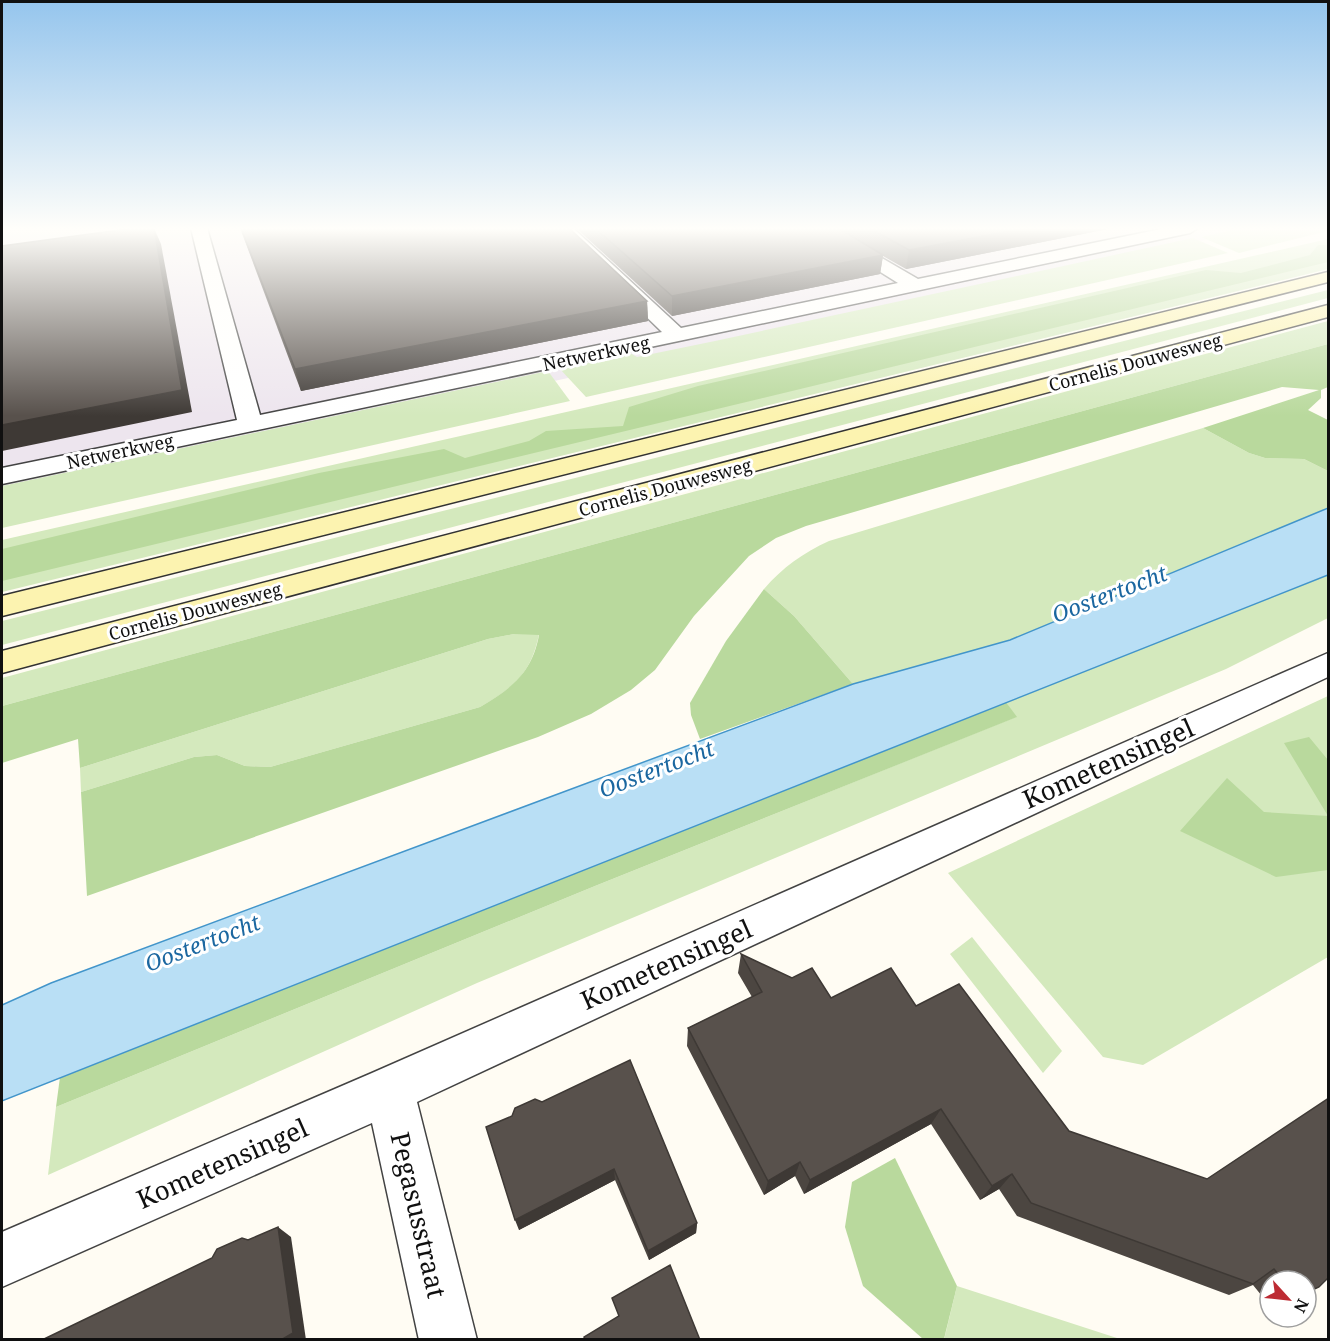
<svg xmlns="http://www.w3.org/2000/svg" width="1330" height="1341" font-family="'Noto Serif',serif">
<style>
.industrial{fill:#ede5ee}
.green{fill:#d4e9bd}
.forest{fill:#b9d99d}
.water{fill:#b9dff5;stroke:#4295ca;stroke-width:1.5}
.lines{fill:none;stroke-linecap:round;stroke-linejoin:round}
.minor-casing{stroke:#434343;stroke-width:3}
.secondary-casing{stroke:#323232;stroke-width:3}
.minor{fill:#fff;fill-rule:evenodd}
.secondary{fill:#fcf3b0;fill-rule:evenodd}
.wall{fill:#4c4641}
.shaded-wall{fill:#3e3935}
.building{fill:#58514c;stroke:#3e3935;stroke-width:1.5}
.labels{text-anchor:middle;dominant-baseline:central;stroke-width:6;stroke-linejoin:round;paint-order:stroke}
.far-street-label{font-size:18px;fill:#101010;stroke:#fff}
.water-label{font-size:22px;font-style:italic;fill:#1b67a0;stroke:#fff}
.near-street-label{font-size:26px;fill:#101010;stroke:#fff}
</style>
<rect width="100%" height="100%" fill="#fffcf3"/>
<polygon class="industrial" points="2,228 1259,228 2,501"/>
<g class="green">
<polygon points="1242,228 1328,228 1328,231 1239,253 1201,237"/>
<polygon points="1193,238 1228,253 586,397 560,369 630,353 637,357 715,341"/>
<polygon points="1328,239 1328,269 2,592 2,540"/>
<polygon points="1328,290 1328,298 2,645 2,621"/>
<polygon points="1328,321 1328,344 2,706 2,678"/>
<polygon points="548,371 570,401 2,528 2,486"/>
<path d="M1203 428 1249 453 1265 458 1304 459 1328 471V508L1010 640 853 684 794 616 764 589C783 567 803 553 829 541Z"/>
<polygon points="1328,575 1328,618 1226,669 477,983 48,1175 56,1107 595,886 1016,717 1006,702"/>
<path d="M514 634H539C531 674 514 687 480 707L270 767 245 766 217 755 194 757 81 792 80 768 488 639Z"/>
<polygon points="1328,696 1328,957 1143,1065 1103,1057 948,873"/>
<polygon points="972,937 1062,1051 1043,1073 950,954"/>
<polygon points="957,1286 1120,1339 944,1340"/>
</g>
<g class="forest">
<polygon points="1318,245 1328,245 1328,262 2,581 2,549 319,473 444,449 465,458 529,441 546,431 623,426 629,407 698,386 1206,270 1241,273 1310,255"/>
<path d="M1328 344V387L1321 390V398L1308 410 1328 420V471L1304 459 1265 458 1249 453 1203 428 1319 390 1282 387 806 526 776 538 749 556 694 616 655 670 631 690 591 714 538 737 87 896 81 792 194 757 217 755 245 766 270 767 480 707C512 688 532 673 539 635L514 634 488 639 80 768 78 739 2 763V706Z"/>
<polygon points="764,589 794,616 853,684 700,739 691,715 690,703 726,641"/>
<polygon points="1006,702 1017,717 595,886 56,1107 60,1077"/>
<polygon points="1309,737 1328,760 1328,870 1276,877 1180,831 1227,778 1264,812 1328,816 1284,743"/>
<polygon points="895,1158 957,1286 944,1339 923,1339 863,1286 845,1227 852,1182"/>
</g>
<polygon class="water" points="1328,508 1328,575 2,1101 2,1005 51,983 853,684 1010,640"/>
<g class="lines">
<defs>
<g id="minor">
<polygon points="191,228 207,228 260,415 662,332 555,228 573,228 681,328 898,283 810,228 830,228 918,279 1166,228 1198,228 1190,233 2,484 2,468 237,420"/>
<polygon points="1328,653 1328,677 417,1102 477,1340 419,1340 372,1123 2,1287 2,1232 372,1073"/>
</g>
<g id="secondary">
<polygon points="1328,272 1328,282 2,616 2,596"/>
<polygon points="1328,305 1328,317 2,673 2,651"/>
</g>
</defs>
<use href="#minor" class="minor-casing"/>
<use href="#secondary" class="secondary-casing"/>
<use href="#minor" class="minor"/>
<use href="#secondary" class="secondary"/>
</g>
<g class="wall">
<polygon points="240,228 569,228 647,301 648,321 301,391"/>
<polygon points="576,228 1113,228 906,269 883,256 880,274 672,316"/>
<polygon points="741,954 831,998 916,1006 1069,1131 1306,1281 1270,1281 1270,1306 1253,1285 1229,1295 1017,1216 999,1189 980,1200 931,1124 804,1194 795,1176 764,1195 687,1046 688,1028 752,997 738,973"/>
<polygon points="535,1099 697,1223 696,1233 649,1260 615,1180 519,1230 512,1116"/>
</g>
<g class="shaded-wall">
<polygon points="154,228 161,244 192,412 2,451 2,425"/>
<polygon points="1026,228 1113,228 906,269 909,250"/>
<polygon points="883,255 880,274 672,316 672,296"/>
<polygon points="647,301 648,321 301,391 295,369"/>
<polygon points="941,1109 931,1124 804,1194 810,1180"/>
<polygon points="800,1162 795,1176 764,1195 768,1181"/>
<polygon points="614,1169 615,1180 519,1230 515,1220"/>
<polygon points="1012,1174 999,1189 980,1200 992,1186"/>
<polygon points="697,1223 696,1233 649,1260 648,1251"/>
<polygon points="278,1227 291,1237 306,1340 281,1340"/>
</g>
<g class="building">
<polygon points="134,228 154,228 182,390 2,425 2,246"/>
<polygon points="241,228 569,228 647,301 295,369"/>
<polygon points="595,228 838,228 883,255 672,296"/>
<polygon points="869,228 1026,228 909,250"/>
<polygon points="741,954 792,978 812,968 831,998 891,968 916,1006 959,984 1069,1131 1207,1179 1329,1098 1329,1277 1319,1287 1306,1293 1306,1281 1284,1281 1274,1269 1253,1284 1031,1203 1012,1174 992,1186 941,1109 810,1180 800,1162 768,1181 688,1028 762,992"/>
<polygon points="630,1060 697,1223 648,1251 614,1169 515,1220 486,1127 512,1116 515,1108 535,1099 542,1102"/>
<polygon points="278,1227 293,1333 281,1340 42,1340 212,1258 217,1249 242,1238 248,1240"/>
<polygon points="670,1265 700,1340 585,1340 584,1337 619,1316 612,1298"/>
</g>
<linearGradient id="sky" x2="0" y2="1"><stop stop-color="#95c5ed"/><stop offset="0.55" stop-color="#fffefa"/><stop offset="1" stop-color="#fffefa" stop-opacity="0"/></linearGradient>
<rect width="1330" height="416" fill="url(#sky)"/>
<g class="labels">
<g class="far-street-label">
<text transform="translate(596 353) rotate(-12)">Netwerkweg</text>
<text transform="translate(1135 362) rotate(-15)">Cornelis Douwesweg</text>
<text transform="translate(120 451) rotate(-12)">Netwerkweg</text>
<text transform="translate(665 487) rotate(-15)">Cornelis Douwesweg</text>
<text transform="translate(195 611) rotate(-15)">Cornelis Douwesweg</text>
</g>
<g class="water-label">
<text transform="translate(1109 593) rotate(-21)">Oostertocht</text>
<text transform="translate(656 768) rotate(-21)">Oostertocht</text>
<text transform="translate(202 942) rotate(-21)">Oostertocht</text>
</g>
<g class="near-street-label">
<text transform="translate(1108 763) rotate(-24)">Kometensingel</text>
<text transform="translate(666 964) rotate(-24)">Kometensingel</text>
<text transform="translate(222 1163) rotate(-24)">Kometensingel</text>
<text transform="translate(419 1215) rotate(77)">Pegasusstraat</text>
</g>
</g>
<rect width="1330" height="1341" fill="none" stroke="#101010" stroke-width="6"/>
<g transform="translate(1288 1299) rotate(117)"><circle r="28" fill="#ffffff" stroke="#9f9f9f" stroke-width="1.5"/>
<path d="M0-4.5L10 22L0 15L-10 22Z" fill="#bd2b33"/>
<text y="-9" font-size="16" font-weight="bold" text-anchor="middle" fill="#101010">N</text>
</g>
</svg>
